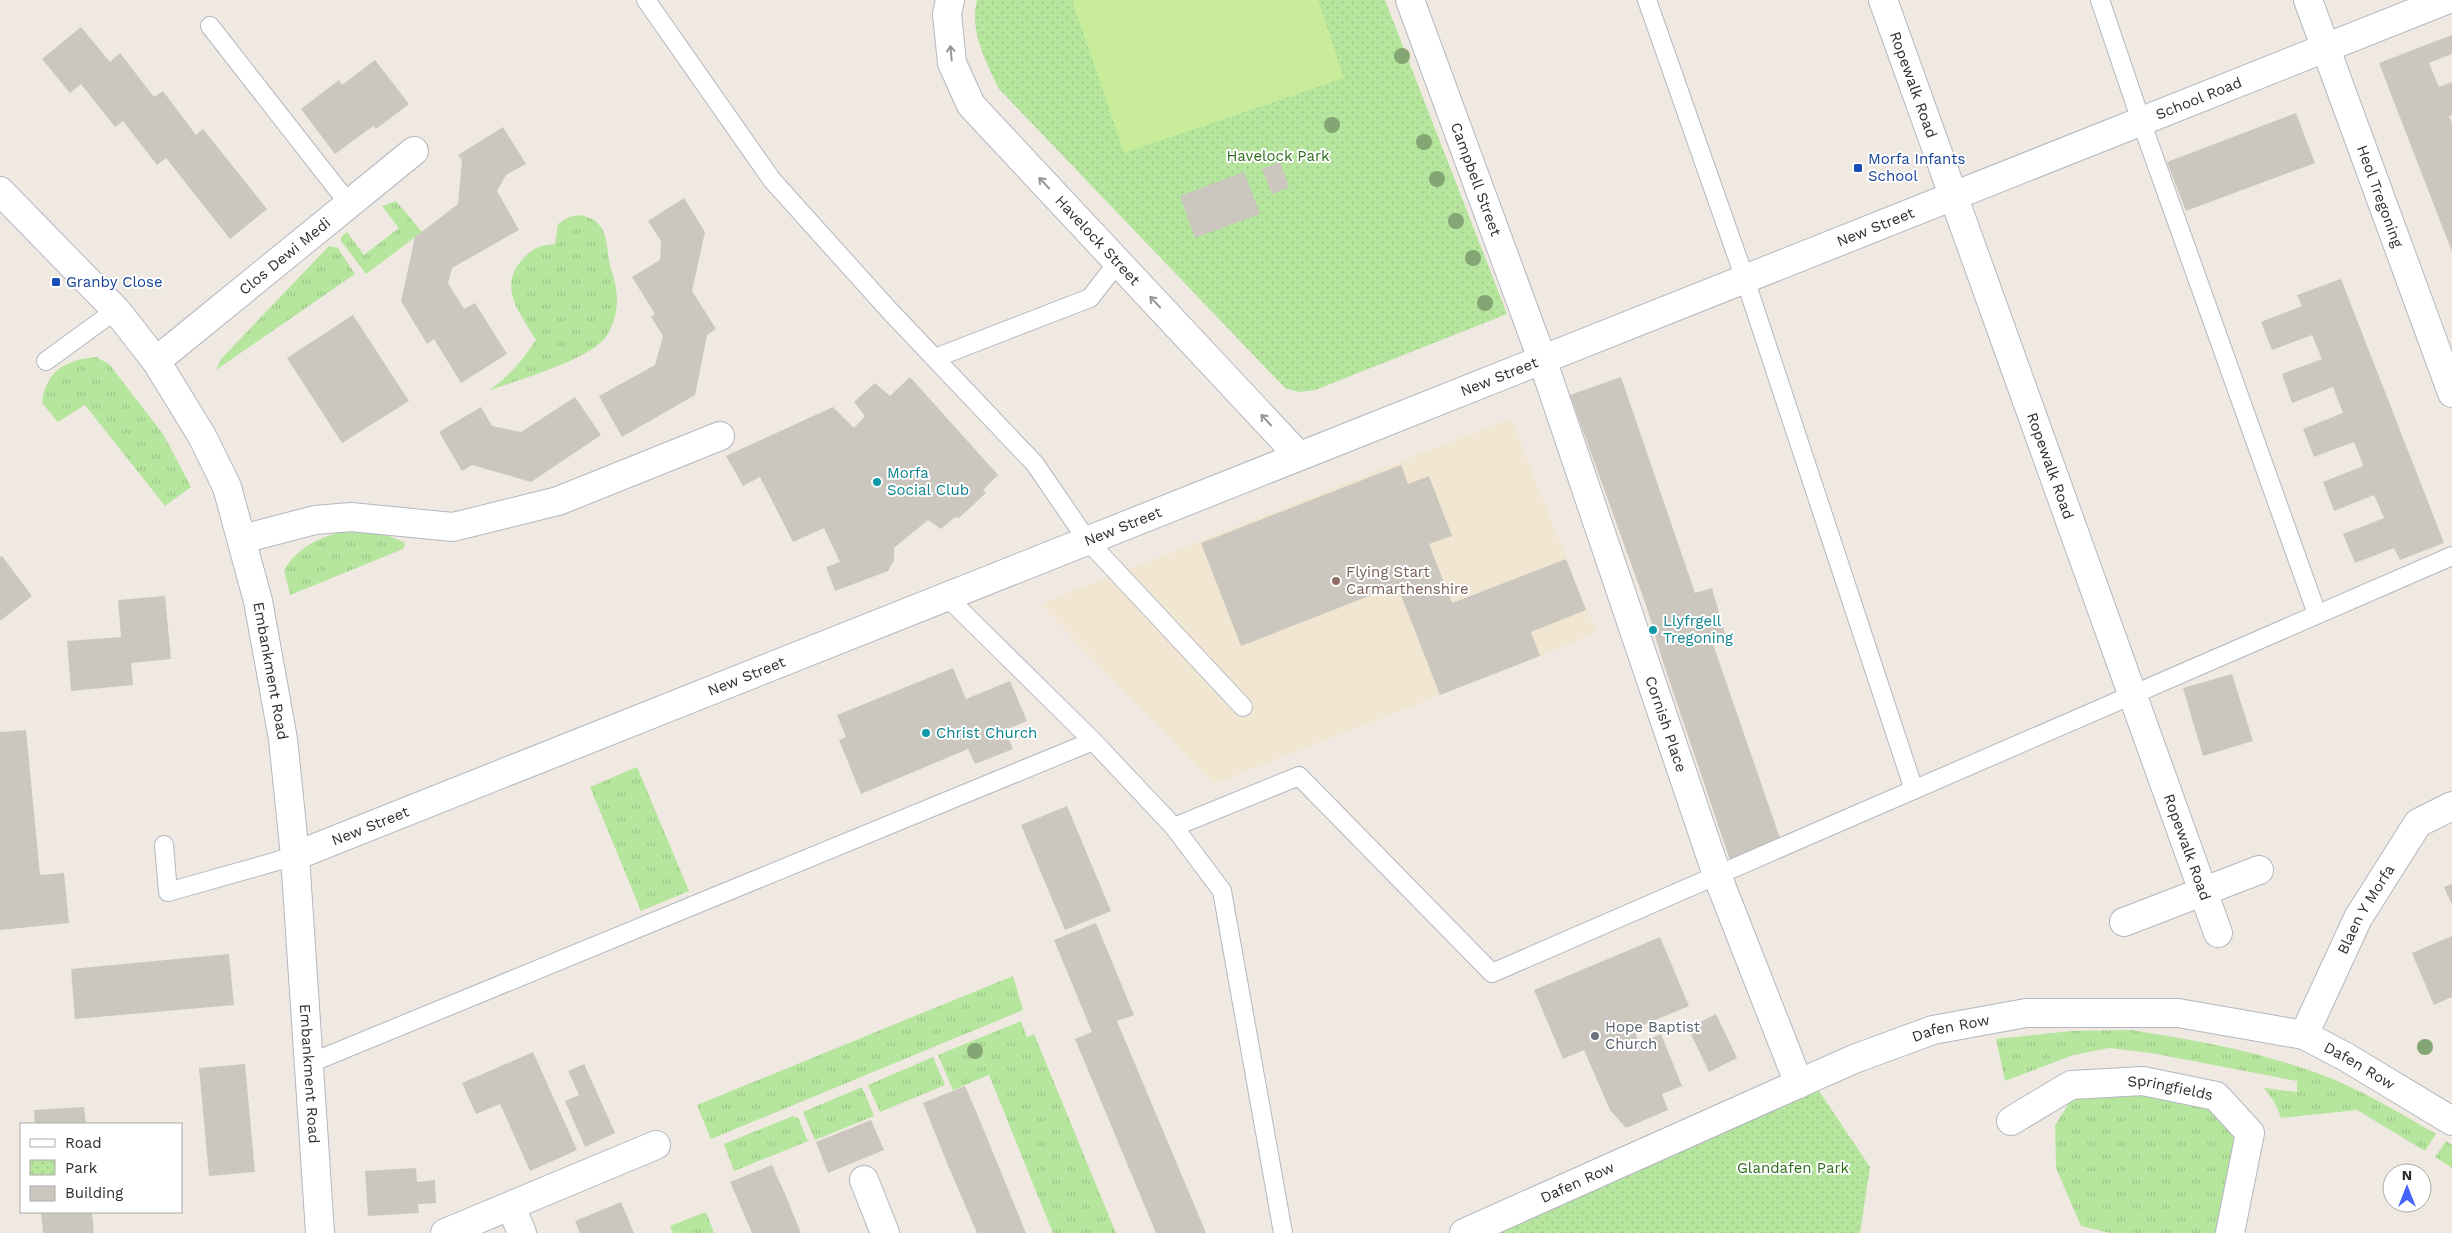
<svg xmlns="http://www.w3.org/2000/svg" width="2452" height="1233" font-family="'Work Sans',sans-serif">
<style>
.education{fill:#f0e6d1}
.grass{fill:url(#grass-tufts)}
.park{fill:url(#park-dots)}
.pitch{fill:#c9ec9a}
.building{fill:#cbc7bf}
.lines{fill:none;stroke-linecap:round;stroke-linejoin:round}
.lane-casing{stroke:#b4b7c1;stroke-width:20}
.street-casing{stroke:#b4b7c1;stroke-width:30}
.lane{stroke:#fff;stroke-width:18}
.street{stroke:#fff;stroke-width:28}
.tree{fill:#84a574}
.oneway{stroke:#969696}
.transit-dot{fill:#1a4fb4;stroke:#fff;stroke-width:2}
.culture-dot{fill:#0f9aa8;stroke:#fff;stroke-width:2}
.education-dot{fill:#8d6e63;stroke:#fff;stroke-width:2}
.worship-dot{fill:#6b7280;stroke:#fff;stroke-width:2}
.labels{text-anchor:middle;dominant-baseline:central;stroke-width:4;stroke-linejoin:round;paint-order:stroke}
.street-label{font-size:15px;fill:#2e2e2e;stroke:#fff}
.park-label{font-size:15px;fill:#2c6e1b;stroke:#fff}
.transit-label{font-size:15px;fill:#164399;stroke:#fff;text-anchor:start}
.culture-label{font-size:15px;fill:#0d838f;stroke:#fff;text-anchor:start}
.education-label{font-size:15px;fill:#785e54;stroke:#fff;text-anchor:start}
.worship-label{font-size:15px;fill:#5b616d;stroke:#fff;text-anchor:start}
</style>
<defs>
<pattern id="grass-tufts" width="24" height="20" patternUnits="userSpaceOnUse" patternTransform="scale(1.25)"><rect width="24" height="20" fill="#b6e59e"/><path d="M3 7l-1-3M5 7V3M7 7l1-3M15 17l-1-3M17 17v-4M19 17l1-3" fill="none" stroke="#9dc588"/></pattern>
<pattern id="park-dots" width="8" height="8" patternUnits="userSpaceOnUse" patternTransform="scale(1.25)"><rect width="8" height="8" fill="#b6e59e"/><path d="M2 2h.1M6 6h.1" fill="none" stroke="#9dc588" stroke-width="1.8" stroke-linecap="round"/></pattern>
</defs>
<rect width="100%" height="100%" fill="#efe9e1"/>
<polygon class="education" points="1511,418 1596,633 1540,656 1214,784 1040,604"/>
<g class="grass">
<polygon points="396,201 422,232 366,274 341,241 341,237 347,232 364,255 399,228 382,206"/>
<path d="M579 215C601 218 606 232 608 253 609 268 617 282 617 298 617 312 614 326 605 338 588 360 518 380 490 390 509 376 523 360 536 340 521 315 497 287 522 260 532 248 541 245 555 244L558 224 569 217Z"/>
<polygon points="329,246 338,248 355,274 216,370 221,359"/>
<path d="M96 357 109 364 163 434 191 487 165 506 85 405 58 422 42 403C46 371 65 360 96 357Z"/>
<path d="M368 528 404 542 405 545 403 549 290 595 284 570C303 539 334 532 368 528Z"/>
<polygon points="637,767 689,891 641,911 590,787"/>
<polygon points="1013,976 1023,1010 711,1139 697,1105"/>
<polygon points="1021,1021 1027,1037 1034,1034 1116,1233 1053,1233 989,1075 953,1090 938,1055"/>
<path d="M2131 1030C2194 1040 2257 1051 2317 1073 2359 1088 2398 1112 2436 1134L2425 1151 2357 1110 2281 1118 2275 1103 2264 1088 2297 1092V1081L2151 1053 2109 1048 2073 1055 2005 1081 1996 1039 2071 1031Z"/>
<polygon points="933,1057 945,1085 880,1112 868,1085"/>
<polygon points="862,1087 874,1116 815,1140 803,1112"/>
<polygon points="2102,1094 2142,1094 2217,1110 2237,1138 2215,1233 2110,1233 2081,1226 2056,1168 2055,1125 2072,1099"/>
<polygon points="793,1116 798,1118 808,1141 734,1171 724,1144"/>
<polygon points="2446,1141 2452,1145 2452,1168 2435,1157"/>
<polygon points="706,1212 714,1233 673,1233 670,1226"/>
</g>
<g class="park">
<path d="M977 0H1385L1507 314 1315 390 1299 392 1285 388 999 89C986 62 969 31 977 0Z"/>
<polygon points="1817,1088 1870,1167 1860,1233 1494,1233"/>
</g>
<polygon class="pitch" points="1072,0 1318,0 1344,78 1124,153"/>
<g class="building">
<polygon points="81,27 110,62 120,53 154,97 163,91 196,135 203,129 267,209 230,239 166,158 157,165 123,121 115,127 81,84 70,93 42,59"/>
<polygon points="2452,35 2452,54 2429,63 2439,87 2452,82 2452,115 2449,116 2452,123 2452,252 2379,63"/>
<polygon points="375,60 409,104 376,129 373,126 335,154 301,109 339,80 342,85"/>
<polygon points="2296,113 2315,163 2186,211 2167,162"/>
<polygon points="503,127 526,164 506,175 497,191 519,230 452,268 448,283 464,309 475,303 507,354 461,383 434,339 427,344 401,301 415,237 458,204 462,160 458,155"/>
<polygon points="1280,162 1289,187 1272,194 1262,169"/>
<polygon points="1244,172 1260,214 1195,238 1180,196"/>
<polygon points="684,198 705,232 692,291 716,329 707,335 695,395 622,437 599,396 655,365 663,336 651,317 655,314 632,277 660,260 661,241 648,221"/>
<polygon points="2341,279 2444,543 2400,560 2394,548 2355,563 2343,534 2384,518 2374,495 2334,511 2323,482 2363,466 2359,454 2354,442 2314,457 2303,429 2343,413 2333,387 2292,403 2282,374 2322,359 2312,335 2272,350 2261,322 2302,306 2297,295"/>
<polygon points="353,315 409,401 342,443 287,358"/>
<polygon points="910,377 998,475 983,490 986,493 959,518 955,517 941,529 928,520 894,548 894,560 888,571 835,591 826,567 840,562 824,528 793,542 760,477 743,486 726,456 833,407 854,428 865,416 854,402 875,383 890,396"/>
<polygon points="1621,377 1695,593 1712,588 1727,641 1713,644 1782,844 1732,866 1662,659 1647,608 1570,395"/>
<polygon points="575,397 601,435 531,482 472,465 462,471 439,432 481,407 492,426 521,432"/>
<polygon points="1401,465 1408,484 1429,476 1452,536 1429,544 1452,603 1566,559 1586,610 1531,632 1540,656 1440,695 1397,585 1241,646 1201,543"/>
<polygon points="2,556 32,596 0,621 0,557"/>
<polygon points="165,596 171,659 131,663 133,685 71,691 67,641 121,637 118,600"/>
<polygon points="953,668 966,699 1010,681 1027,721 1005,730 1013,749 975,764 968,749 861,794 839,740 846,737 837,715"/>
<polygon points="2232,674 2253,741 2203,756 2183,688"/>
<polygon points="26,730 40,875 64,873 69,923 0,930 0,732"/>
<polygon points="1067,806 1111,911 1065,930 1021,825"/>
<polygon points="2452,884 2452,905 2444,887"/>
<polygon points="1096,923 1134,1015 1117,1021 1206,1233 1156,1233 1075,1039 1092,1032 1054,940"/>
<polygon points="2452,936 2452,997 2434,1005 2412,953"/>
<polygon points="1660,937 1689,1006 1634,1029 1639,1043 1661,1034 1682,1086 1662,1094 1668,1110 1626,1128 1610,1110 1584,1050 1563,1059 1534,990"/>
<polygon points="229,954 234,1005 75,1019 71,969"/>
<polygon points="1716,1014 1737,1058 1709,1072 1688,1028"/>
<polygon points="533,1052 577,1150 530,1171 500,1104 476,1114 462,1083"/>
<polygon points="245,1064 255,1172 209,1176 199,1068"/>
<polygon points="584,1064 615,1133 585,1147 565,1101 579,1095 568,1071"/>
<polygon points="965,1086 978,1116 1026,1233 977,1233 947,1163 923,1103"/>
<polygon points="84,1107 86,1124 35,1124 34,1110"/>
<polygon points="871,1120 884,1150 828,1173 816,1142"/>
<polygon points="772,1165 785,1194 801,1233 752,1233 730,1182"/>
<polygon points="416,1168 417,1182 435,1180 436,1203 418,1204 419,1213 368,1216 365,1171"/>
<polygon points="621,1202 634,1233 580,1233 575,1221"/>
<polygon points="41,1212 92,1212 94,1233 43,1233"/>
</g>
<g class="lines">
<defs>
<g id="lane">
<polyline points="646,0 772,180 888,309 1035,464 1087,540 1243,707"/>
<polyline points="1647,0 1745,279 1914,790"/>
<polyline points="2100,0 2141,121 2317,614"/>
<polyline points="210,26 349,204"/>
<polyline points="935,358 1090,298 1118,262"/>
<polyline points="46,361 116,310"/>
<polyline points="947,597 1093,741 1174,827 1222,891 1283,1233"/>
<polyline points="1174,827 1299,776 1492,973 2452,556"/>
<polyline points="164,845 168,892 295,856"/>
<polyline points="308,1064 1093,741"/>
</g>
<g id="street">
<path id="s1" d="M950 0 947 14 952 63 971 105 1299 456"/>
<path id="s2" d="M1410 0 1542 359 1717 875 1799 1084"/>
<path id="s3" d="M1883 0 2218 933"/>
<path id="s4" d="M2308 0 2452 393"/>
<path id="s5" d="M0 191 116 310 156 361 202 436 227 487 258 601 283 739 295 856 320 1233"/>
<path id="s6" d="M156 361 414 151"/>
<polyline points="243,539 315,520 351,517 453,527 558,501 720,436"/>
<path id="s7" d="M295 856 2446 0"/>
<polyline points="2124,922 2259,870"/>
<path id="s8" d="M2304 1035 2358 918 2418 823 2452 806"/>
<path id="s9" d="M2011 1121 2071 1085 2143 1081 2216 1096 2250 1133 2230 1233"/>
<polyline points="864,1180 885,1233"/>
<polyline points="511,1207 522,1233"/>
<polyline points="445,1233 656,1145"/>
<path id="s10" d="M1464 1233 1854 1059 1933 1030 2026 1013H2178L2304 1035 2346 1057 2452 1121"/>
</g>
</defs>
<use href="#lane" class="lane-casing"/>
<use href="#street" class="street-casing"/>
<use href="#lane" class="lane"/>
<use href="#street" class="street"/>
</g>
<g class="tree">
<circle cx="1402" cy="56" r="8"/>
<circle cx="1332" cy="125" r="8"/>
<circle cx="1424" cy="142" r="8"/>
<circle cx="1437" cy="179" r="8"/>
<circle cx="1456" cy="221" r="8"/>
<circle cx="1473" cy="258" r="8"/>
<circle cx="1485" cy="303" r="8"/>
<circle cx="2425" cy="1047" r="8"/>
<circle cx="975" cy="1051" r="8"/>
</g>
<defs><path id="oneway-shaft" d="M-6 0H5M1.5-3L5.5 0L1.5 3" fill="none" stroke-width="1.6" stroke-linecap="round" stroke-linejoin="round" transform="scale(1.25)"/></defs>
<g class="oneway">
<use href="#oneway-shaft" transform="translate(951 53) rotate(-96)"/>
<use href="#oneway-shaft" transform="translate(1044 183) rotate(-133)"/>
<use href="#oneway-shaft" transform="translate(1155 302) rotate(-133)"/>
<use href="#oneway-shaft" transform="translate(1266 420) rotate(-133)"/>
</g>
<g class="transit-dot">
<rect x="1853" y="163" width="10" height="10" rx="2.5"/>
<rect x="51" y="277" width="10" height="10" rx="2.5"/>
</g>
<g class="culture-dot">
<circle cx="877" cy="482" r="5"/>
<circle cx="1653" cy="630" r="5"/>
<circle cx="926" cy="733" r="5"/>
</g>
<circle class="education-dot" cx="1336" cy="581" r="5"/>
<circle class="worship-dot" cx="1595" cy="1036" r="5"/>
<g class="labels">
<g class="street-label">
<text stroke="none"><textPath href="#s3" startOffset="90">Ropewalk Road</textPath></text>
<text stroke="none"><textPath href="#s7" startOffset="2049">School Road</textPath></text>
<text stroke="none"><textPath href="#s2" startOffset="191">Campbell Street</textPath></text>
<text stroke="none"><textPath href="#s4" startOffset="209">Heol Tregoning</textPath></text>
<text stroke="none"><textPath href="#s7" startOffset="1701">New Street</textPath></text>
<text stroke="none"><textPath href="#s1" startOffset="295">Havelock Street</textPath></text>
<text stroke="none"><textPath href="#s6" startOffset="166">Clos Dewi Medi</textPath></text>
<text stroke="none"><textPath href="#s7" startOffset="1296">New Street</textPath></text>
<text stroke="none"><textPath href="#s3" startOffset="495">Ropewalk Road</textPath></text>
<text stroke="none"><textPath href="#s7" startOffset="891">New Street</textPath></text>
<text stroke="none"><textPath href="#s5" startOffset="565">Embankment Road</textPath></text>
<text stroke="none"><textPath href="#s7" startOffset="486">New Street</textPath></text>
<text stroke="none"><textPath href="#s2" startOffset="768">Cornish Place</textPath></text>
<text stroke="none"><textPath href="#s7" startOffset="81">New Street</textPath></text>
<text stroke="none"><textPath href="#s3" startOffset="900">Ropewalk Road</textPath></text>
<text stroke="none"><textPath href="#s8" startOffset="140">Blaen Y Morfa</textPath></text>
<text stroke="none"><textPath href="#s10" startOffset="529">Dafen Row</textPath></text>
<text stroke="none"><textPath href="#s10" startOffset="949">Dafen Row</textPath></text>
<text stroke="none"><textPath href="#s5" startOffset="970">Embankment Road</textPath></text>
<text stroke="none"><textPath href="#s9" startOffset="170">Springfields</textPath></text>
<text stroke="none"><textPath href="#s10" startOffset="124">Dafen Row</textPath></text>
</g>
<g class="park-label">
<text x="1278" y="156">Havelock Park</text>
<text x="1793" y="1168">Glandafen Park</text>
</g>
<g class="transit-label">
<text x="1868" y="159">Morfa Infants<tspan x="1868" dy="17">School</tspan></text>
<text x="66" y="282">Granby Close</text>
</g>
<g class="culture-label">
<text x="887" y="473">Morfa<tspan x="887" dy="17">Social Club</tspan></text>
<text x="1663" y="621">Llyfrgell<tspan x="1663" dy="17">Tregoning</tspan></text>
<text x="936" y="733">Christ Church</text>
</g>
<g class="education-label">
<text x="1346" y="572">Flying Start<tspan x="1346" dy="17">Carmarthenshire</tspan></text>
</g>
<g class="worship-label">
<text x="1605" y="1027">Hope Baptist<tspan x="1605" dy="17">Church</tspan></text>
</g>
</g>
<rect x="20" y="1123" width="162" height="90" fill="#ffffff" stroke="#ababab"/>
<rect x="30" y="1139" width="25" height="8" fill="#ffffff" stroke="#ababab"/>
<text x="65" y="1148" font-size="15" fill="#2e2e2e">Road</text>
<rect x="30" y="1160" width="25" height="15" fill="url(#park-dots)" stroke="#ababab"/>
<text x="65" y="1173" font-size="15" fill="#2e2e2e">Park</text>
<rect x="30" y="1186" width="25" height="15" fill="#cbc7bf" stroke="#ababab"/>
<text x="65" y="1198" font-size="15" fill="#2e2e2e">Building</text>
<g transform="translate(2407 1188)"><circle r="24" fill="#ffffff" stroke="#ababab"/>
<path d="M0-4L9 19L0 12L-9 19Z" fill="#4264fb"/>
<text y="-8" font-size="14" font-weight="bold" text-anchor="middle" fill="#2e2e2e">N</text>
</g>
</svg>
